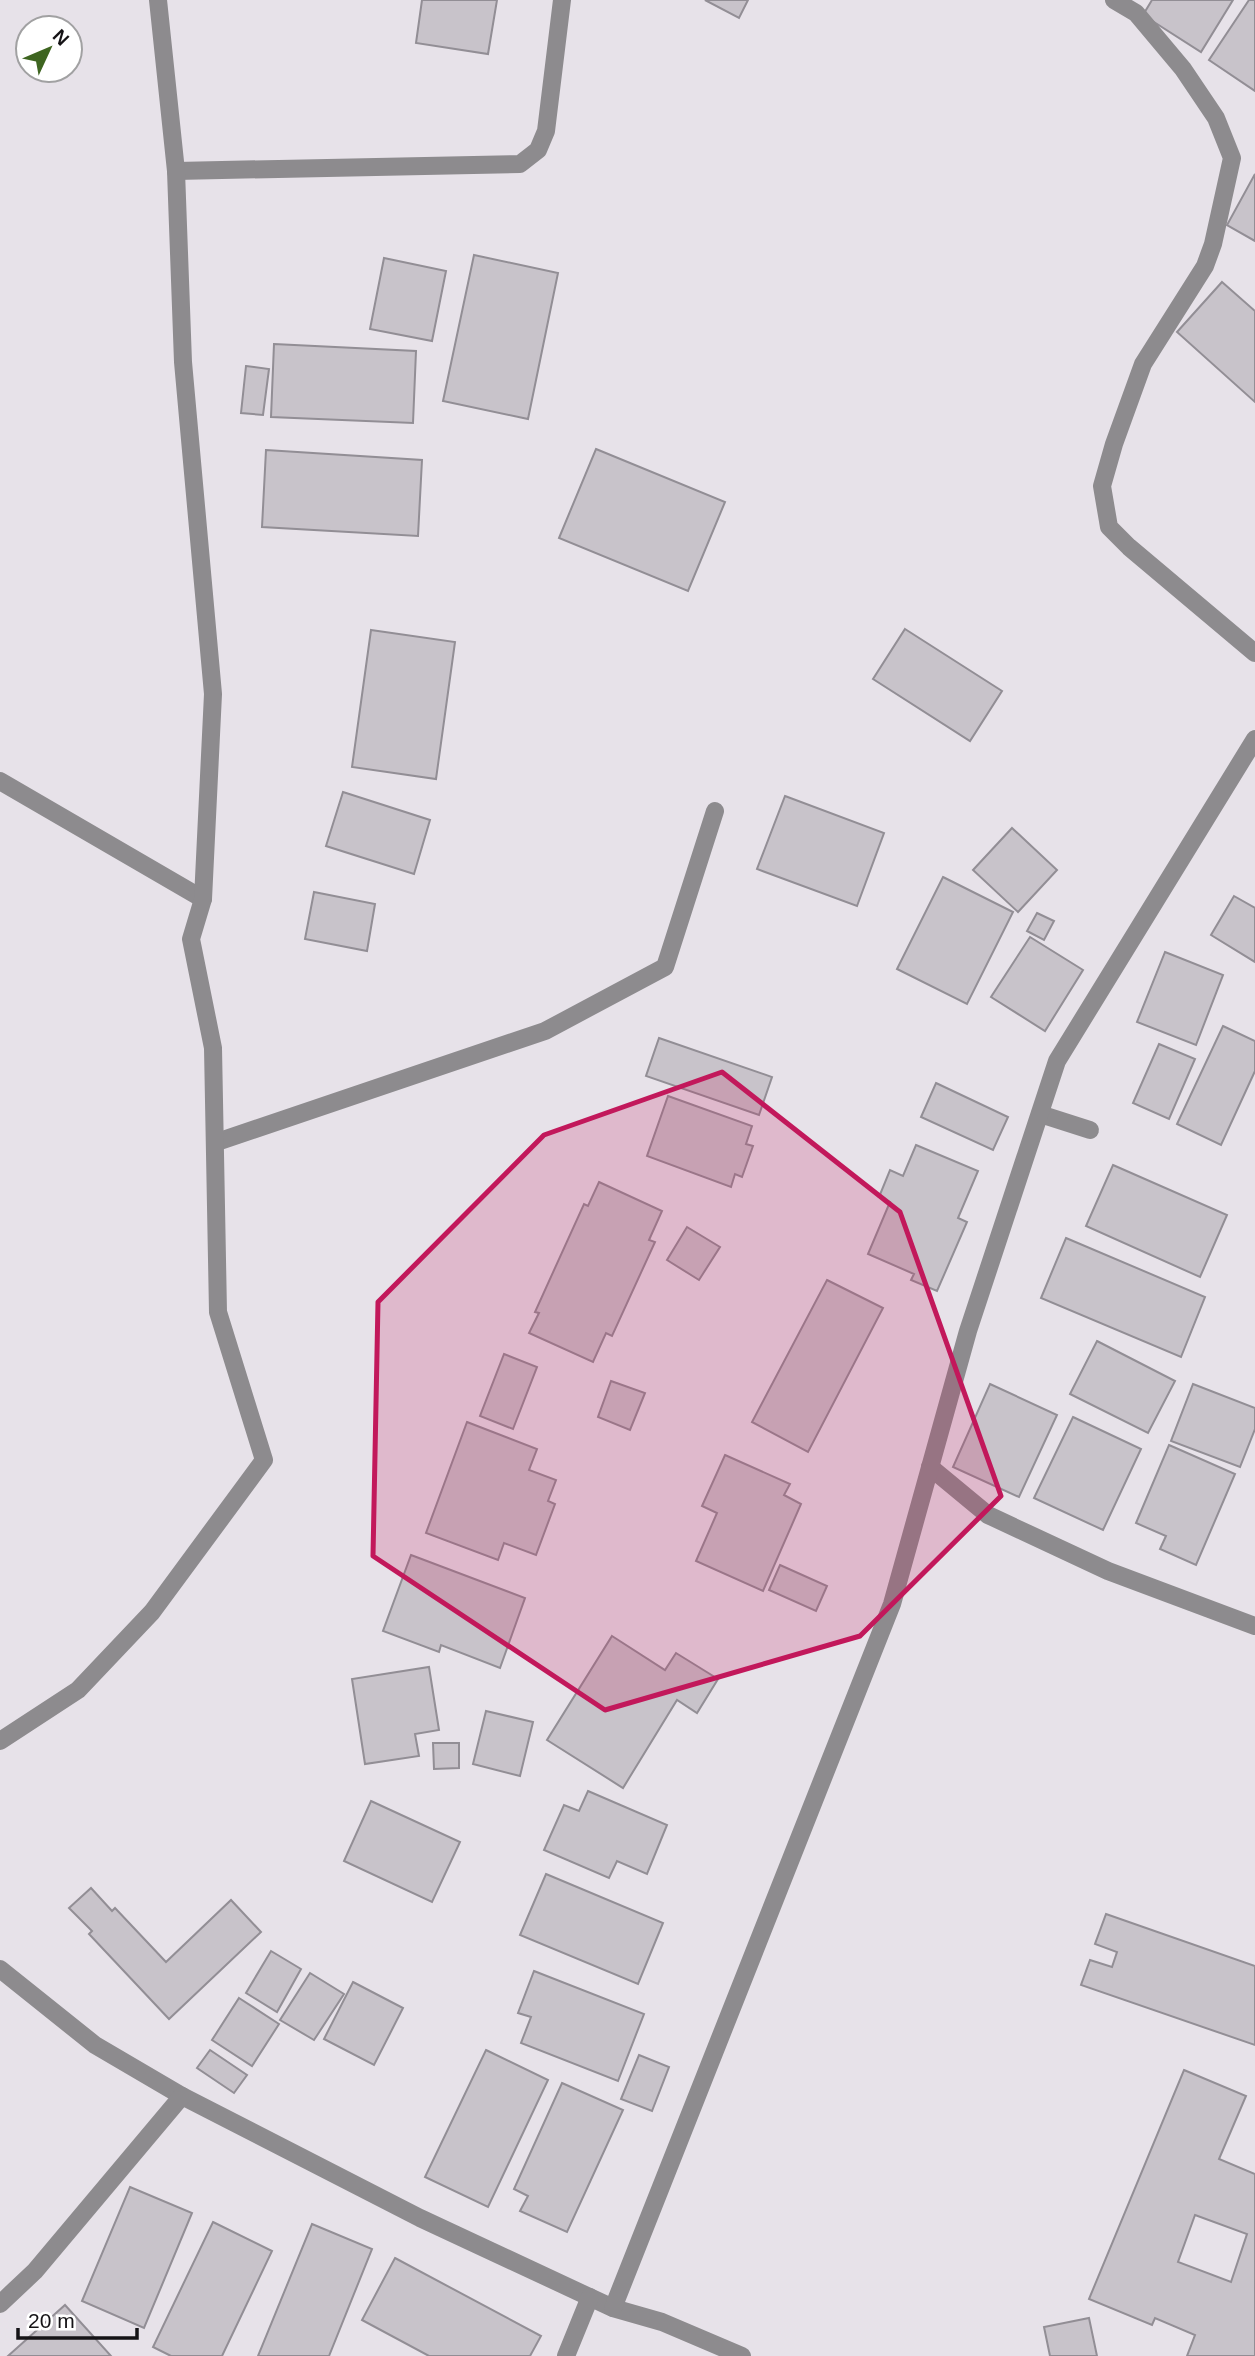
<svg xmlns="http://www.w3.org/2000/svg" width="1255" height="2356" font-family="Helvetica,sans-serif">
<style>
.building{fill:#c8c3ca;stroke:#928e95;stroke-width:2;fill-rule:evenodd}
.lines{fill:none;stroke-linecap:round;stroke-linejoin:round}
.street{stroke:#8d8b8e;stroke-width:18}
.marked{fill:#c2185b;fill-opacity:0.2;stroke:#c2185b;stroke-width:5;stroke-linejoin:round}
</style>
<rect width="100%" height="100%" fill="#e7e2e9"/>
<g class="building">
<polygon points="422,0 497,0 488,54 416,43"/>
<polygon points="705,0 748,0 739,18"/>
<polygon points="1152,0 1233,0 1201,52 1143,15"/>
<polygon points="1249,0 1255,0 1255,91 1209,60"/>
<polygon points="1255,174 1255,241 1227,225"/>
<polygon points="474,255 558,273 528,419 443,401"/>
<polygon points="384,258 446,271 432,341 370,329"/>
<polygon points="1222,282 1255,311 1255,402 1177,332"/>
<polygon points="274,344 416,351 413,423 271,417"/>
<polygon points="246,366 269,369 263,415 241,413"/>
<polygon points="596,449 725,502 688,591 559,538"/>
<polygon points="266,450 422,460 418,536 262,527"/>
<polygon points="905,629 1002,691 970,741 873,679"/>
<polygon points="371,630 455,642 436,779 352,767"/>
<polygon points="343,792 430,820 414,874 326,846"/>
<polygon points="785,796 884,833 857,906 757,869"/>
<polygon points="1012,828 1057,870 1018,912 973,870"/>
<polygon points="943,877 1013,912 967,1004 897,969"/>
<polygon points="314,892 375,904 367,951 305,939"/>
<polygon points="1234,896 1255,908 1255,962 1211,935"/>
<polygon points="1037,913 1054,921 1044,940 1027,931"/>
<polygon points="1030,937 1083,970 1045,1031 991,997"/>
<polygon points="1165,952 1223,975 1196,1045 1137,1022"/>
<polygon points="1223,1026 1255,1041 1255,1071 1221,1145 1177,1124"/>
<polygon points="659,1038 772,1077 759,1115 646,1076"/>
<polygon points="1159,1044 1195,1059 1169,1119 1133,1103"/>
<polygon points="936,1083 1008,1117 993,1150 921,1117"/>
<polygon points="668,1096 752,1126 746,1144 753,1146 742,1177 735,1174 731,1187 647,1156"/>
<polygon points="916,1145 978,1171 958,1218 967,1222 937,1291 911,1280 914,1274 868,1254 890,1202 879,1197 890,1170 903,1176"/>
<polygon points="1113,1165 1227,1215 1200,1277 1086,1226"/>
<polygon points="599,1182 662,1211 649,1240 655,1242 612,1336 606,1333 593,1362 529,1333 539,1313 535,1312 584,1204 588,1206"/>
<polygon points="687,1227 720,1247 699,1280 667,1260"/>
<polygon points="1066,1238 1205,1297 1181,1357 1041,1298"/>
<polygon points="827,1280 883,1308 808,1452 752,1422"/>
<polygon points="1097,1341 1175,1381 1148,1433 1070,1394"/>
<polygon points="504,1354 537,1367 513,1429 480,1416"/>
<polygon points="611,1381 645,1393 630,1430 598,1417"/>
<polygon points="990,1384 1057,1415 1019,1497 953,1467"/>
<polygon points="1193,1384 1255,1408 1255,1429 1240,1467 1171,1441"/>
<polygon points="1073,1417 1141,1449 1103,1530 1034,1498"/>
<polygon points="467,1422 537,1449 529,1470 556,1480 548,1501 555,1504 536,1555 504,1543 498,1560 426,1533"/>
<polygon points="1169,1445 1235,1474 1196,1565 1160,1549 1166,1536 1136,1523"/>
<polygon points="725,1455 790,1484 784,1495 801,1504 763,1591 696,1561 717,1513 702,1506"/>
<polygon points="411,1555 525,1598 500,1668 441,1645 439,1652 383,1631"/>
<polygon points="780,1565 827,1586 816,1611 769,1590"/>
<polygon points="612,1636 665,1670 676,1653 718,1679 697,1713 677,1700 623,1788 547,1740"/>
<polygon points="429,1667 439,1730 415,1734 419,1756 365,1764 352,1679"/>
<polygon points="486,1711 533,1722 520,1776 473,1764"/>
<polygon points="433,1743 459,1743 459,1768 434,1769"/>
<polygon points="588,1791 667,1825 647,1874 617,1861 609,1878 544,1850 564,1805 579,1811"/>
<polygon points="371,1801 460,1842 432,1902 344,1861"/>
<polygon points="546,1874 663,1923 638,1984 520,1935"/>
<polygon points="91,1888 112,1911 115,1908 166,1962 231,1900 261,1932 169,2019 89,1934 92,1931 69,1908"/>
<polygon points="1106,1914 1255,1966 1255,2045 1081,1985 1090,1960 1112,1967 1117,1952 1095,1944"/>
<polygon points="271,1951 301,1969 277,2012 246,1993"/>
<polygon points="534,1971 644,2014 618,2081 521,2043 531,2017 518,2013"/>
<polygon points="310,1973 344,1994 314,2040 280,2020"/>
<polygon points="353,1982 403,2008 374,2065 324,2039"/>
<polygon points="239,1998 279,2024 252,2066 212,2040"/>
<polygon points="210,2050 247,2075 234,2093 197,2068"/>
<polygon points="486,2050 548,2080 488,2207 425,2177"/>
<polygon points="639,2055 669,2067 652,2111 621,2099"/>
<path d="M1184 2070 1246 2096 1219 2159 1255 2174V2356H1187L1195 2335 1155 2318 1152 2325 1089 2299ZM1195 2215 1247 2234 1231 2282 1178 2262Z"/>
<polygon points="562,2083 623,2110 567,2232 520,2211 528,2196 514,2189"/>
<polygon points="130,2187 192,2213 144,2328 82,2301"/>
<polygon points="213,2222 272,2251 222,2356 171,2356 153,2347"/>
<polygon points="312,2224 372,2249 329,2356 258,2356"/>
<polygon points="395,2258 541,2336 530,2356 429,2356 362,2320"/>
<polygon points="65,2305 111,2356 8,2356"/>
<polygon points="1089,2318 1097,2356 1050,2356 1044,2327"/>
</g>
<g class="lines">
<g class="street">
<polyline points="1114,0 1136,13 1183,69 1216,118 1232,158 1213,244 1205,266 1143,364 1114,444 1102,486 1109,527 1129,547 1255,653"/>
<polyline points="176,171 520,164 538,150 546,131 562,0"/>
<polyline points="0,781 203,899"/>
<polyline points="1040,1114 1090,1130"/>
<polyline points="217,1142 545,1031 665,967 715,811"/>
<polyline points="930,1467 988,1515 1108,1571 1255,1626"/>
<polyline points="0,1741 78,1690 152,1612 264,1460 218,1312 213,1048 191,939 203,899 213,694 183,362 176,171 158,0"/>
<polyline points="0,1969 95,2045 182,2096 420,2218 613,2308 662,2322 742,2356"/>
<polyline points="0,2304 35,2271 182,2096"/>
<polyline points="613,2308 892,1604 968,1331 1057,1061 1255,739"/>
<polyline points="566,2356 590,2297"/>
</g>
</g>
<path class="marked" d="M722 1072 900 1212 1001 1496 860 1636 605 1710 373 1556 378 1302 544 1135Z"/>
<g transform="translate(49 49) rotate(46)"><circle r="33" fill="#ffffff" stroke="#a1a1a2" stroke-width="2"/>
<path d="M0-5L12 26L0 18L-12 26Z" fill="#3e6520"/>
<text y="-10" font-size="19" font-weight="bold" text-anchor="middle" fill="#151316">N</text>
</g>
<path d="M18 2328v10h119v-10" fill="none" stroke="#151316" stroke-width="3.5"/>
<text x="28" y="2328" font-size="21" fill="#151316" stroke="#ffffff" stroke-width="5" paint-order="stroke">20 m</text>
</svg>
